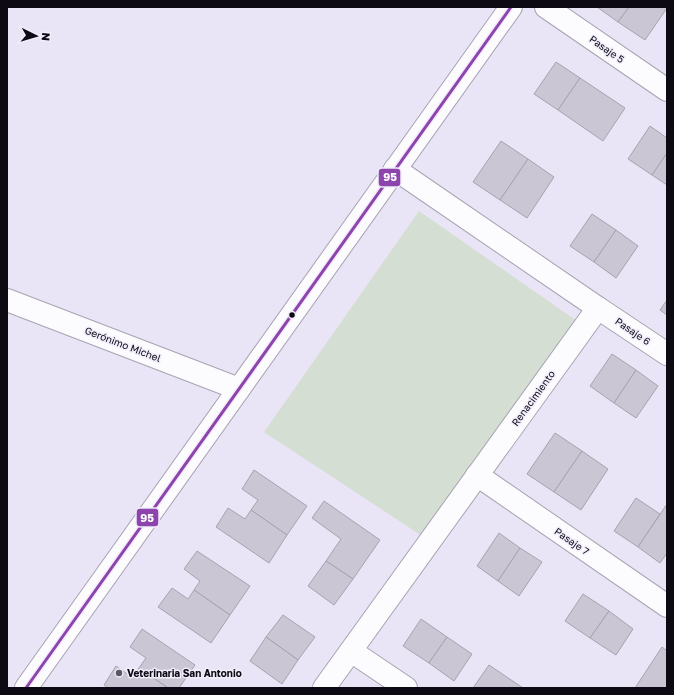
<svg xmlns="http://www.w3.org/2000/svg" width="674" height="695" font-family="'Golos Text',sans-serif">
<style>
.green{fill:#d4ded2}
.building{fill:#cac6d3;stroke:#a6a2b0}
.lines{fill:none;stroke-linecap:round;stroke-linejoin:round}
.minor-casing{stroke:#a7a4b1;stroke-width:24}
.tertiary-casing{stroke:#a7a4b1;stroke-width:24}
.minor{stroke:#fcfbfe;stroke-width:22}
.tertiary{stroke:#fcfbfe;stroke-width:22}
.bus-1-casing{stroke:#f1edfb;stroke-width:6}
.bus-1{stroke:#8e44ad;stroke-width:3}
.bus-dot{fill:#0d0a14;stroke:#f1edfb;stroke-width:1.5}
.poi-dot{fill:#5a5763;stroke:#f1edfb;stroke-width:1.5}
.labels{text-anchor:middle;dominant-baseline:central;stroke-width:3;stroke-linejoin:round;paint-order:stroke}
.street-label{font-size:10px;fill:#0d0a14;stroke:#f1edfb}
.poi-label{font-size:10px;font-weight:bold;fill:#0d0a14;stroke:#f1edfb;text-anchor:start}
.line-badge{stroke:#f1edfb;stroke-width:1.5}
.badge-label{font-size:11px;text-anchor:middle;font-weight:bold;fill:#fff}
</style>
<rect width="100%" height="100%" fill="#eae5f6"/>
<polygon class="green" points="419,211 577,321 422,536 264,432"/>
<g class="building">
<polygon points="597,7 629,7 618,22"/>
<polygon points="629,7 667,7 667,8 645,40 618,22"/>
<polygon points="556,62 580,78 558,110 534,94"/>
<polygon points="580,78 625,108 603,141 558,110"/>
<polygon points="650,126 667,138 667,153 652,175 628,159"/>
<polygon points="501,141 528,159 500,200 473,182"/>
<polygon points="667,153 667,185 652,175"/>
<polygon points="528,159 554,177 527,218 500,200"/>
<polygon points="592,214 616,230 594,262 570,246"/>
<polygon points="616,230 638,246 616,278 594,262"/>
<polygon points="667,300 667,315 660,310"/>
<polygon points="612,354 636,370 614,403 590,386"/>
<polygon points="636,370 658,386 636,418 614,403"/>
<polygon points="555,433 582,451 554,492 527,474"/>
<polygon points="582,451 608,469 581,510 554,492"/>
<polygon points="254,470 307,506 287,535 251,510 258,500 242,489"/>
<polygon points="636,498 660,514 638,547 614,531"/>
<polygon points="324,501 380,540 353,579 326,561 341,539 312,518"/>
<polygon points="667,504 667,553 660,563 638,547"/>
<polygon points="228,508 245,519 251,510 287,535 269,563 216,527"/>
<polygon points="499,533 520,548 498,581 477,566"/>
<polygon points="520,548 542,562 519,596 498,581"/>
<polygon points="197,551 250,586 230,615 194,590 200,581 184,569"/>
<polygon points="326,561 353,579 334,605 308,586"/>
<polygon points="172,588 188,599 194,590 230,615 211,643 158,607"/>
<polygon points="583,594 609,611 590,638 565,621"/>
<polygon points="609,611 633,629 616,655 590,638"/>
<polygon points="283,615 315,637 298,660 266,637"/>
<polygon points="421,619 447,637 429,663 403,646"/>
<polygon points="142,629 195,665 179,688 168,688 139,668 146,658 130,647"/>
<polygon points="266,637 298,660 282,684 250,661"/>
<polygon points="447,637 472,654 454,681 429,663"/>
<polygon points="662,647 667,651 667,688 635,688"/>
<polygon points="489,665 523,688 473,688"/>
<polygon points="116,666 133,678 139,668 168,688 108,688 104,685"/>
</g>
<g class="lines">
<defs>
<g id="minor">
<polyline points="546,7 667,90"/>
<polyline points="7,300 239,389"/>
<polyline points="598,308 667,354"/>
<polyline points="477,475 667,606"/>
<polyline points="351,651 406,688"/>
<polyline points="324,688 598,308 395,169"/>
</g>
<polyline id="tertiary" points="26,688 511,7"/>
</defs>
<use href="#minor" class="minor-casing"/>
<use href="#tertiary" class="tertiary-casing"/>
<use href="#minor" class="minor"/>
<use href="#tertiary" class="tertiary"/>
<defs>
<polyline id="bus-1" points="26,688 511,7"/>
</defs>
<use href="#bus-1" class="bus-1-casing"/>
<use href="#bus-1" class="bus-1"/>
</g>
<circle class="bus-dot" cx="292" cy="315" r="3.5"/>
<circle class="poi-dot" cx="119" cy="673" r="4"/>
<g class="labels">
<g class="street-label">
<text transform="translate(607 49) rotate(35)">Pasaje 5</text>
<text transform="translate(633 331) rotate(34)">Pasaje 6</text>
<text transform="translate(123 344) rotate(21)">Gerónimo Michel</text>
<text transform="translate(533 398) rotate(-54)">Renacimiento</text>
<text transform="translate(572 541) rotate(35)">Pasaje 7</text>
</g>
<g class="poi-label">
<text x="127" y="673">Veterinaria San Antonio</text>
</g>
</g>
<g class="line-badge">
<rect x="378" y="168" width="23" height="19" rx="4" fill="#8e44ad"/>
<rect x="136" y="508" width="23" height="19" rx="4" fill="#8e44ad"/>
</g>
<g class="badge-label">
<text x="390" y="181">95</text>
<text x="147" y="522">95</text>
</g>
<rect width="674" height="695" fill="none" stroke="#0d0a14" stroke-width="16"/>
<g transform="translate(36 36) rotate(95)" stroke="#f1edfb" stroke-width="3" paint-order="stroke">
<path d="M0-3L7 15L0 10L-7 15Z" fill="#0d0a14"/>
<text y="-6" font-size="11" font-weight="bold" text-anchor="middle" fill="#0d0a14">N</text>
</g>
</svg>
